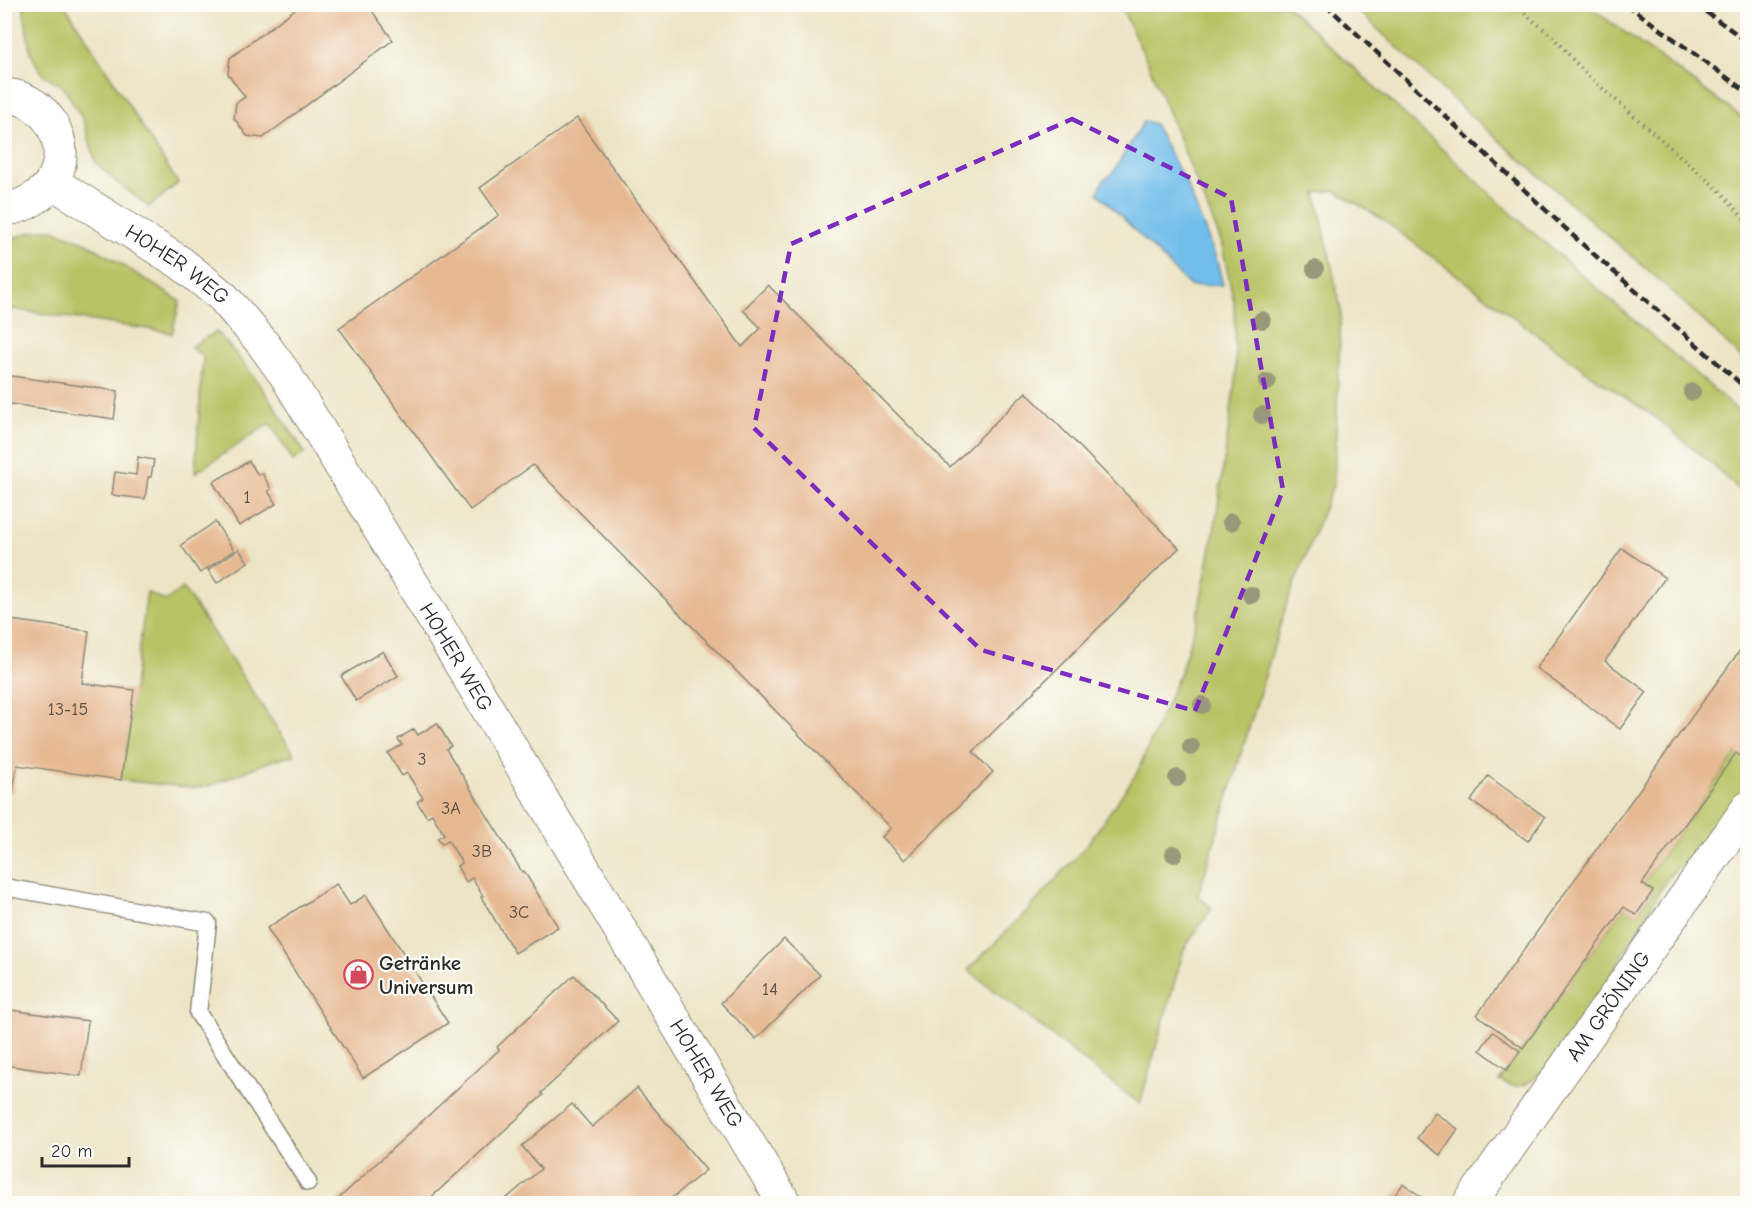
<svg xmlns="http://www.w3.org/2000/svg" width="1752" height="1208" font-family="'Comic Neue',sans-serif">
<style>
.green{fill:#b8c365;stroke:#727748;stroke-width:1.5}
.water{fill:#71beeb;stroke:#4e748b;stroke-width:1.5}
.building{fill:#e6b993}
.lines{fill:none;stroke-linecap:round;stroke-linejoin:round}
.service-casing{stroke:#8c8878;stroke-width:19}
.minor-casing{stroke:#8c8878;stroke-width:35}
.secondary-casing{stroke:#8c8878;stroke-width:35}
.path{stroke:#8c8878;stroke-width:4;stroke-dasharray:1.5 4.5;stroke-linecap:butt}
.service{stroke:#fff;stroke-width:16}
.minor{stroke:#fff;stroke-width:33}
.secondary{stroke:#fff;stroke-width:33}
.rail{stroke:#2b2b2b;stroke-width:4.5;stroke-dasharray:9 4.5;stroke-linecap:butt}
.tree{fill:#99987a}
.marked{fill:none;stroke:#7b2cbf;stroke-width:4.5;stroke-dasharray:12 8;stroke-linejoin:round}
.labels{text-anchor:middle;dominant-baseline:central;stroke-width:4.5;stroke-linejoin:round;paint-order:stroke}
.number-label{font-size:18px;fill:#5a4e45}
.street-label{font-size:21px;fill:#2b2b2b;stroke:#fdfcf7}
.poi-label{font-size:21px;font-weight:bold;fill:#2b2b2b;stroke:#fdfcf7;text-anchor:start}
</style>
<rect width="100%" height="100%" fill="#fdfcf7"/>
<filter id="ink" filterUnits="userSpaceOnUse"><feTurbulence type="fractalNoise" baseFrequency=".0167" numOctaves="2"/><feDisplacementMap in="SourceGraphic" scale="12" xChannelSelector="R" yChannelSelector="G"/><feConvolveMatrix kernelMatrix="1 2 1 2 8 2 1 2 1" color-interpolation-filters="sRGB"/></filter>
<filter id="wash" filterUnits="userSpaceOnUse"><feTurbulence type="fractalNoise" baseFrequency=".008" numOctaves="4" result="noise"/><feDisplacementMap in="SourceGraphic" scale="24" xChannelSelector="R" yChannelSelector="G"/><feGaussianBlur stdDeviation="1.35" result="paint"/><feColorMatrix in="noise" values="0 0 0 0 0 0 0 0 0 0 0 0 0 0 0 0 0 1.4 0 .05"/><feComposite in="paint" operator="in"/></filter>
<g filter="url(#wash)">
<rect width="100%" height="100%" fill="#ece4c5"/>
<g class="green">
<polygon points="23,5 65,5 178,183 149,207 119,184 96,163 83,119 76,108 64,88 43,74 37,65 30,52"/>
<polygon points="1120,5 1286,5 1521,222 1748,419 1747,498 1713,465 1654,416 1591,375 1379,217 1334,190 1316,193 1341,310 1334,483 1287,603 1198,896 1212,908 1184,949 1140,1104 968,970 1028,910 1087,845 1137,773 1181,670 1197,619 1216,520 1236,374 1234,302 1221,241 1148,63"/>
<polygon points="1352,5 1587,5 1747,121 1747,363 1674,293 1472,117"/>
<path d="M43 230H54L87 243 180 301 172 334 168 332 5 308V245C16 235 29 232 43 230Z"/>
<path d="M216 332C252 368 277 411 305 453L293 461 270 423 195 473 203 356 190 347Z"/>
<polygon points="183,588 295,755 273,760 209,786 192,788 121,780 147,592 165,601"/>
<path d="M1736 753 1747 757V784L1695 855 1687 859 1668 877 1602 992 1545 1069C1537 1077 1526 1087 1514 1086 1510 1086 1504 1082 1499 1081L1624 907 1636 915 1653 892 1642 884Z"/>
</g>
<polygon class="water" points="1144,121 1154,124 1187,185 1216,258 1223,285 1190,286 1098,193 1104,179 1111,176"/>
<g id="blocks">
<g class="building">
<polygon points="302,4 367,4 393,40 263,138 247,136 234,118 236,103 245,97 228,74 230,58"/>
<polygon points="577,118 742,347 761,328 743,310 768,285 950,467 1026,392 1179,548 973,752 993,772 905,860 882,837 891,828 533,465 470,510 339,328 499,215 480,188"/>
<polygon points="4,375 118,391 114,419 4,403"/>
<polygon points="138,457 154,460 151,477 148,477 145,499 112,495 115,472 136,475"/>
<polygon points="249,461 258,475 262,473 271,489 268,491 276,504 239,526 213,482"/>
<polygon points="215,522 234,550 200,573 181,545"/>
<polygon points="1622,548 1665,578 1605,661 1647,692 1620,729 1536,668"/>
<polygon points="239,549 248,562 217,583 208,570"/>
<polygon points="4,619 89,631 82,683 134,690 121,780 17,765 13,792 4,791"/>
<polygon points="1748,639 1748,757 1746,760 1736,753 1642,884 1653,891 1636,915 1624,907 1523,1048 1477,1015"/>
<polygon points="383,651 398,676 356,701 341,676"/>
<polygon points="437,723 451,746 446,749 522,872 524,871 558,927 515,953 481,897 483,896 472,878 466,882 457,866 462,863 448,840 442,844 438,838 444,834 432,814 427,817 417,802 423,798 407,773 402,776 388,753 402,745 398,739 414,729 418,735"/>
<polygon points="1488,776 1545,817 1528,841 1471,801"/>
<polygon points="336,884 350,905 366,895 448,1023 363,1078 267,928"/>
<polygon points="784,939 820,975 756,1039 721,1003"/>
<polygon points="574,975 618,1021 541,1093 543,1095 425,1203 334,1203 499,1050 497,1047"/>
<polygon points="4,1009 88,1021 81,1076 4,1065"/>
<polygon points="1493,1032 1520,1051 1507,1070 1480,1050"/>
<polygon points="637,1088 706,1170 666,1203 501,1203 541,1169 522,1146 572,1104 592,1127"/>
<polygon points="1435,1113 1458,1129 1440,1155 1417,1138"/>
<polygon points="1403,1184 1425,1199 1421,1203 1389,1203"/>
</g>
</g>
</g>
<g filter="url(#ink)">
<use href="#blocks" fill-opacity="0" stroke="#8c8878" stroke-width="1.5"/>
<g class="lines">
<defs>
<polyline id="service" points="4,887 208,923 198,1013 308,1182"/>
<g id="minor">
<path id="s1" d="M52 182 181 263 223 297 261 341 285 374 394 553 785 1204"/>
<path id="s2" d="M1469 1204 1748 808"/>
</g>
<path id="secondary" d="M4 95C58 99 82 168 35 198 26 204 16 209 4 208"/>
</defs>
<use href="#service" class="service-casing"/>
<use href="#minor" class="minor-casing"/>
<use href="#secondary" class="secondary-casing"/>
<polyline class="path" points="1509,4 1522,11 1552,36 1587,75 1719,190 1748,223"/>
<use href="#service" class="service"/>
<use href="#minor" class="minor"/>
<use href="#secondary" class="secondary"/>
<g class="rail">
<polyline points="1325,4 1580,242 1748,390"/>
<polyline points="1626,4 1748,93"/>
<polyline points="1695,4 1748,42"/>
</g>
</g>
<g class="tree">
<circle cx="1315" cy="269" r="9"/>
<circle cx="1262" cy="320" r="9"/>
<circle cx="1267" cy="382" r="9"/>
<circle cx="1692" cy="392" r="9"/>
<circle cx="1262" cy="415" r="9"/>
<circle cx="1231" cy="522" r="9"/>
<circle cx="1251" cy="595" r="9"/>
<circle cx="1202" cy="705" r="9"/>
<circle cx="1191" cy="747" r="9"/>
<circle cx="1177" cy="778" r="9"/>
<circle cx="1174" cy="854" r="9"/>
</g>
</g>
<path class="marked" d="M1072 119 1231 198 1283 490 1195 711 981 650 754 428 791 244Z"/>
<defs>
<symbol id="shop-ring" viewBox="-11 -11 22 22"><circle r="9.5" fill="#fdfcf7" stroke="#d1495b" stroke-width="1.5"/><path d="M-5-2.5h2.3a2.7 3.5 0 0 1 5.4 0H5L5.5 6h-11ZM-1.5-2.5h3a1.5 2.3 0 0 0-3 0Z" fill="#d1495b"/></symbol>
</defs>
<g fill-rule="evenodd">
<use href="#shop-ring" x="342" y="958" width="33" height="33"/>
</g>
<g class="labels">
<g class="number-label">
<text x="247" y="497">1</text>
<text x="68" y="709">13-15</text>
<text x="422" y="759">3</text>
<text x="451" y="808">3A</text>
<text x="482" y="851">3B</text>
<text x="519" y="912">3C</text>
<text x="770" y="989">14</text>
</g>
<g class="street-label">
<text stroke="none"><textPath href="#s1" startOffset="150">HOHER WEG</textPath></text>
<text stroke="none"><textPath href="#s1" startOffset="636">HOHER WEG</textPath></text>
<text stroke="none"><textPath href="#s2" startOffset="242">AM GRÖNING</textPath></text>
<text stroke="none"><textPath href="#s1" startOffset="1122">HOHER WEG</textPath></text>
</g>
<g class="poi-label">
<text x="379" y="963">Getränke<tspan x="379" dy="24">Universum</tspan></text>
</g>
</g>
<rect width="1752" height="1208" fill="none" stroke="#fdfcf7" stroke-width="24"/>
<path d="M42 1157v9h87v-9" fill="none" stroke="#2b2b2b" stroke-width="3"/>
<text x="51" y="1157" font-size="18" fill="#2b2b2b" stroke="#fdfcf7" stroke-width="4.5" paint-order="stroke">20 m</text>
</svg>
